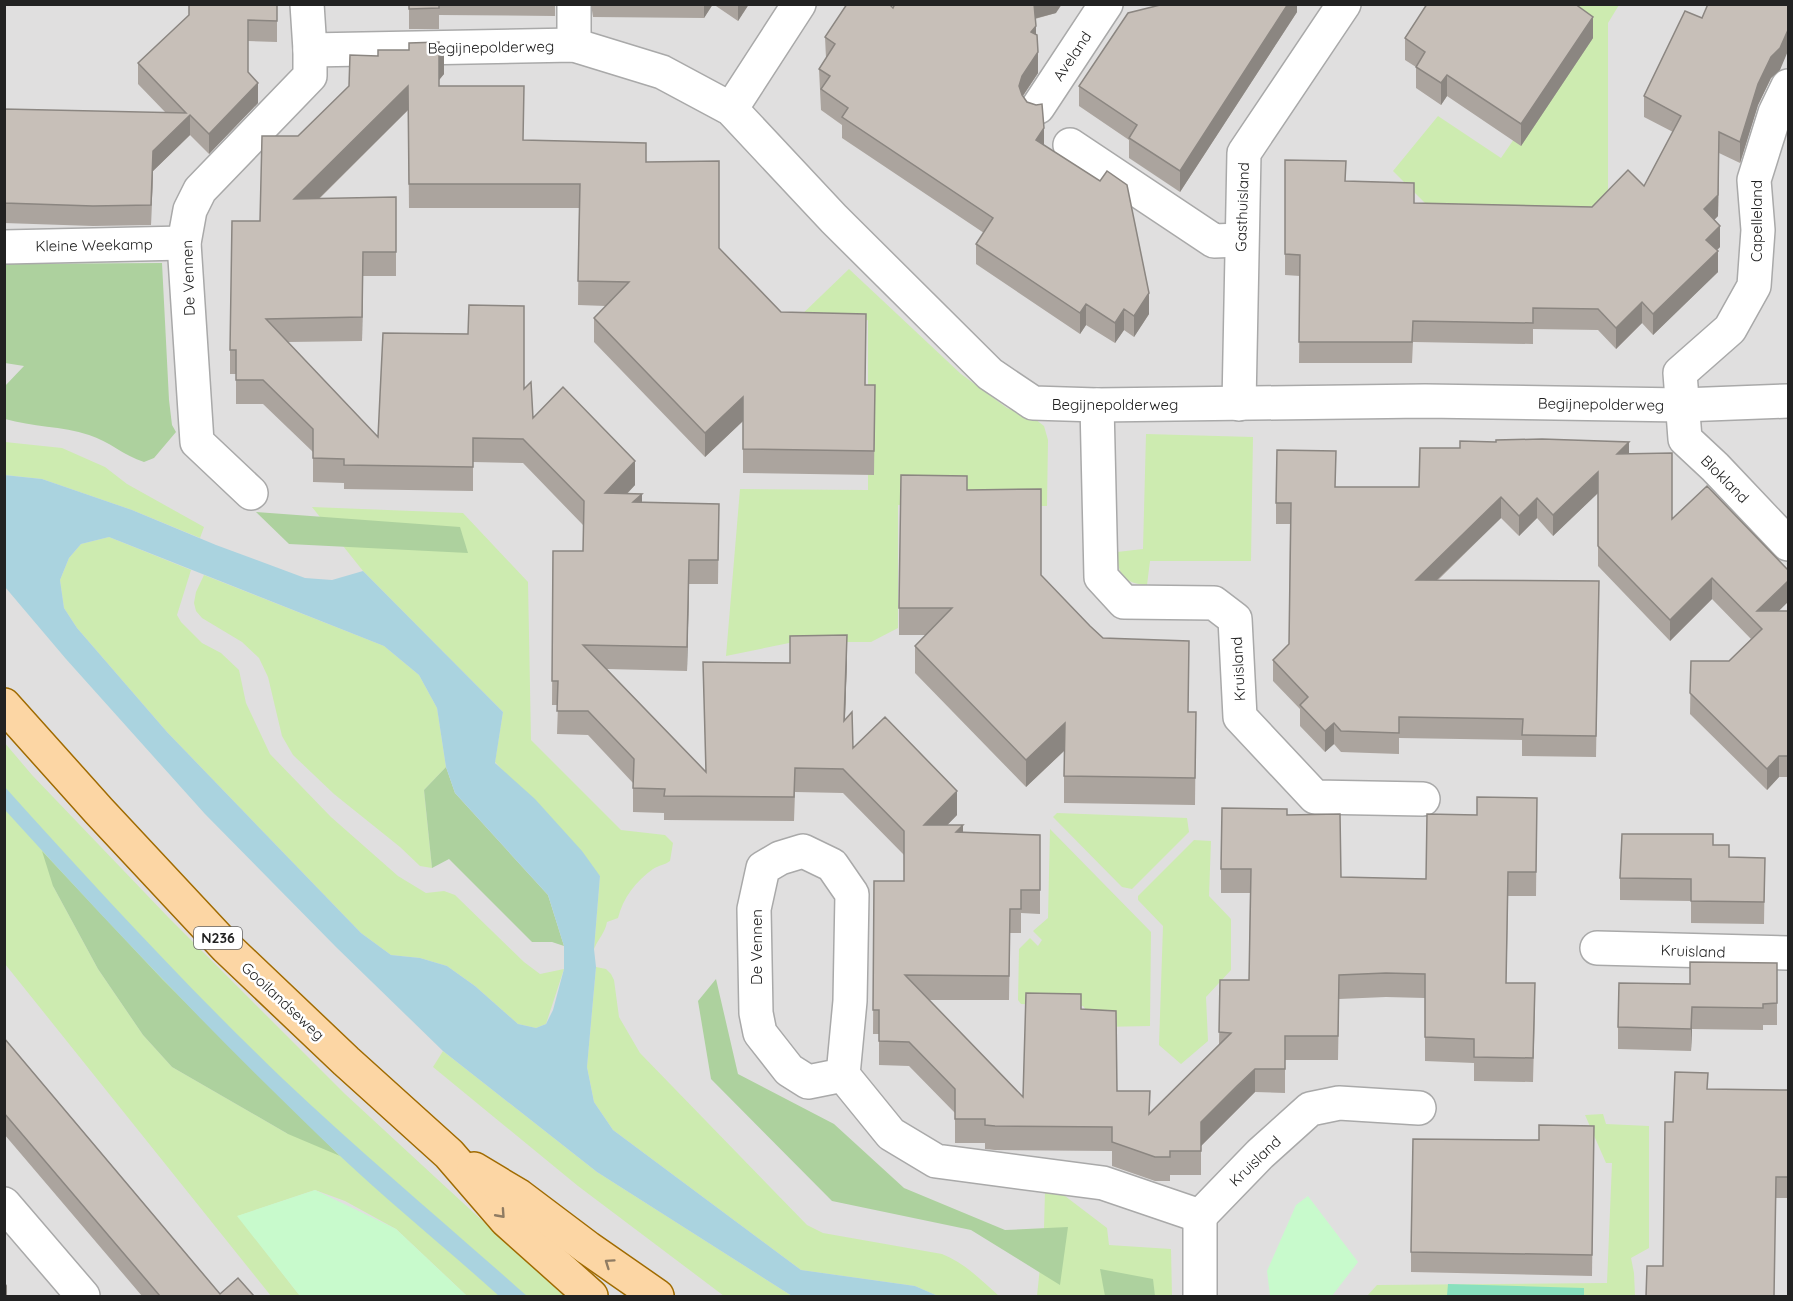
<svg xmlns="http://www.w3.org/2000/svg" width="1793" height="1301" font-family="Quicksand,sans-serif">
<style>
.residential{fill:#e0dfdf}
.grass{fill:#cdebb0;fill-rule:evenodd}
.forest{fill:#add19e}
.park{fill:#c8facc}
.pitch{fill:#88e0be}
.water{fill:#aad3df;fill-rule:evenodd}
.lines{fill:none;stroke-linecap:round;stroke-linejoin:round}
.minor-casing{stroke:#a9a9a9;stroke-width:36}
.major-casing{stroke:#a06b00;stroke-width:36}
.minor{stroke:#fff;stroke-width:33}
.major{stroke:#fcd6a4;stroke-width:33}
.wall{fill:#aba49e}
.shaded-wall{fill:#8b8681}
.building{fill:#c7bfb8;stroke:#8b8681;stroke-width:1.5}
.oneway{stroke:#8f7c63}
.labels{text-anchor:middle;dominant-baseline:central;stroke-width:5;stroke-linejoin:round;paint-order:stroke}
.shield{fill:#fff;stroke:#646464;stroke-width:1.5}
.shield-label{font-size:14px;font-weight:bold;fill:#222}
.street-label{font-size:15px;fill:#222;stroke:#fff}
</style>
<rect width="100%" height="100%" fill="#f2efe9"/>
<rect class="residential" x="5" y="5" width="1783" height="1291"/>
<g class="grass">
<polygon points="1554,5 1619,5 1608,23 1608,208 1433,211 1393,171 1438,116 1501,158 1588,31"/>
<polygon points="849,269 961,374 1007,408 1035,419 1044,426 1048,440 1047,506 959,507 898,505 898,628 871,642 794,642 726,656 740,489 868,490 868,320 848,323 795,321"/>
<path d="M1146 434 1253 437 1251 561H1150L1147 585C1123 583 1118 575 1117 552L1143 549Z"/>
<polygon points="5,442 62,448 105,467 127,484 204,527 200,538 132,510 42,479 5,475"/>
<path d="M312 507 463 513 528 582 531 740 621 830 665 835 673 843 670 861C665 865 659 865 653 869 636 881 623 898 618 918L607 922C605 933 598 939 594 949L600 876 495 762 503 712 363 571Z"/>
<polygon points="109,537 191,570 177,615 181,622 202,643 221,653 239,670 246,703 270,754 331,817 398,876 426,893 444,891 455,895 524,962 540,974 564,969 546,1024 536,1028 518,1024 475,986 447,966 420,958 391,955 361,933 167,732 77,628 64,608 60,580 69,558 81,544"/>
<polygon points="204,575 384,646 419,675 437,708 446,767 424,790 432,868 420,866 400,847 334,794 293,755 282,736 268,677 259,658 242,642 202,618 196,611 194,603 196,592"/>
<path d="M4 742 32 775 168 917 345 1094 564 1296H467L396 1229 345 1201 315 1190 238 1216 300 1296H271L5 964ZM53 886 288 1134 172 1067 143 1035 98 969Z"/>
<polygon points="1057,813 1187,818 1189,832 1132,889 1122,887 1053,817"/>
<polygon points="1050,829 1151,932 1150,1026 1101,1027 1083,1006 1021,1004 1018,1000 1019,949 1030,938 1038,946 1042,940 1033,931 1048,918"/>
<polygon points="1194,840 1211,841 1209,896 1231,919 1231,970 1206,997 1208,1041 1181,1064 1159,1045 1163,926 1138,900 1138,896"/>
<path d="M596 967 606 969 611 974 614 980 619 1017 640 1053 807 1225 823 1233 942 1254C965 1263 981 1280 999 1296H938L915 1286 801 1270 613 1130 594 1102 587 1067Z"/>
<polygon points="443,1051 597,1172 792,1296 724,1296 578,1186 433,1067"/>
<polygon points="1603,1114 1606,1124 1649,1126 1649,1248 1631,1258 1634,1273 1635,1296 1367,1296 1377,1285 1607,1283 1612,1163 1606,1163 1585,1115"/>
<polygon points="1045,1191 1061,1193 1107,1228 1109,1245 1171,1249 1172,1296 1037,1296 1044,1228"/>
</g>
<g class="forest">
<path d="M162 263 169 400 172 425 176 432 154 458 144 462C124 456 109 441 89 435 62 426 32 427 5 419V386L24 366 5 363V264Z"/>
<polygon points="256,512 460,527 468,553 289,544"/>
<polygon points="446,767 455,793 548,895 564,946 552,942 532,942 449,859 432,868 424,790"/>
<polygon points="42,851 163,980 340,1156 288,1134 172,1067 143,1035 98,969 53,886"/>
<polygon points="716,979 738,1074 834,1124 904,1188 1005,1230 1068,1227 1060,1285 971,1230 832,1201 711,1079 698,1001"/>
<polygon points="1100,1269 1153,1279 1155,1296 1105,1296"/>
</g>
<g class="park">
<polygon points="315,1190 396,1229 467,1296 300,1296 237,1216"/>
<polygon points="1308,1196 1358,1262 1332,1296 1270,1296 1267,1271 1296,1205"/>
</g>
<polygon class="pitch" points="1448,1284 1584,1288 1584,1296 1447,1296"/>
<g class="water">
<path d="M4 475 42 479 132 510 216 545 305 578 332 580 363 571 503 712 495 763 535 799 582 851 600 876 594 949 596 967 587 1067 594 1102 613 1130 801 1270 915 1286 938 1296H792L597 1172 443 1051 336 947 205 814 66 659 5 587ZM109 537 384 646 419 675 437 708 446 767 455 793 548 895 564 946V969L553 1010 546 1024 536 1028 518 1024 475 986 447 966 420 958 391 955 361 933 167 732 77 628 64 608 60 580 69 558 81 544Z"/>
<path d="M4 786C94 886 186 986 283 1079 362 1154 446 1224 527 1296H499C447 1249 391 1204 339 1155 223 1045 112 928 5 810Z"/>
</g>
<g class="lines">
<defs>
<g id="minor">
<polyline points="307,4 310,50 574,45 662,72 731,109 834,219 990,374 1033,403 1097,405 1425,401 1682,405 1788,401"/>
<polyline points="574,4 574,45"/>
<polyline points="1788,86 1775,113 1754,180 1758,230 1754,286 1730,329 1680,373 1685,439 1715,467 1788,544"/>
<polyline points="1038,107 1106,4"/>
<polyline points="731,109 799,4"/>
<polyline points="1070,145 1214,241 1241,240"/>
<polyline points="4,247 184,243"/>
<polyline points="1239,404 1244,153 1344,4"/>
<polyline points="1097,405 1101,577 1124,602 1214,603 1235,619 1240,717 1315,797 1423,799"/>
<polyline points="251,493 197,442 184,243 190,210 200,190 310,76 310,50"/>
<polyline points="1597,948 1788,953"/>
<polyline points="843,1075 808,1082 789,1070 760,1033 756,1013 754,909 763,868 780,858 803,851 832,865 852,894 850,1001 843,1075 891,1134 936,1161 1103,1183 1200,1216"/>
<polyline points="4,1204 83,1296"/>
<polyline points="1200,1216 1260,1154 1310,1109 1339,1103 1419,1108"/>
<polyline points="1200,1216 1200,1296"/>
</g>
<g id="major">
<polyline points="4,705 99,811 226,947 346,1061 449,1154 506,1220 591,1296"/>
<polyline points="474,1169 519,1196 588,1248 657,1296"/>
</g>
</defs>
<use href="#minor" class="minor-casing"/>
<use href="#major" class="major-casing"/>
<use href="#minor" class="minor"/>
<use href="#major" class="major"/>
</g>
<g class="wall">
<polygon points="277,4 277,42 248,41 248,73 258,103 209,154 190,135 153,171 151,225 93,226 4,223 4,109 166,113 138,84 138,63 189,15"/>
<polygon points="409,4 555,4 555,16 439,15 439,29 409,29"/>
<polygon points="591,4 713,4 704,18 593,17"/>
<polygon points="713,4 749,4 738,21"/>
<polygon points="1297,4 1297,12 1180,192 1129,158 1129,140 1079,106 1079,86"/>
<polygon points="893,8 1056,13 1035,19 1038,73 1023,96 1044,146 1149,314 1134,337 1124,330 1115,343 1086,325 1080,334 976,264 976,244 984,233 842,138 842,125 821,110 819,69 826,58 825,37"/>
<polygon points="1405,38 1593,38 1521,146 1447,96 1441,105 1416,88 1416,67 1405,60"/>
<polygon points="439,50 444,74 439,80 439,86 523,140 646,162 719,248 781,312 865,385 875,385 874,475 743,473 743,421 705,457 594,342 594,318 606,306 578,305 579,208 409,208 408,110 319,199 396,197 396,276 363,276 362,341 288,342 378,437 524,389 533,418 635,485 627,494 642,503 719,504 718,584 689,584 687,671 607,669 706,772 703,662 790,663 847,659 845,720 853,748 957,815 947,825 963,832 1040,835 1040,914 1021,913 1021,933 1010,933 1009,1000 928,1000 1023,1097 1081,1009 1117,1091 1150,1113 1219,1045 1220,980 1249,980 1250,893 1221,893 1221,869 1287,815 1341,877 1426,879 1477,815 1537,798 1536,896 1508,896 1507,952 1506,983 1535,1007 1533,1082 1474,1081 1474,1063 1425,1061 1425,998 1386,997 1339,999 1338,1060 1285,1060 1285,1093 1255,1092 1201,1146 1201,1175 1170,1175 1170,1181 1155,1181 1112,1166 1112,1151 995,1150 985,1149 985,1143 955,1143 955,1113 909,1066 879,1065 879,1034 873,1034 874,881 904,881 904,855 843,793 795,792 794,821 664,820 664,813 633,812 633,783 588,735 557,734 558,705 552,705 553,551 583,551 583,525 523,463 473,462 473,491 344,489 344,483 313,482 313,452 263,404 236,404 236,374 230,374 230,350 260,221 298,136 349,86 378,56"/>
<polygon points="1780,70 1771,78 1758,105 1740,163 1719,153 1718,216 1714,220 1720,247 1717,250 1718,272 1653,335 1642,323 1616,349 1598,330 1533,329 1533,344 1413,342 1412,363 1299,363 1300,276 1285,275 1285,160 1346,181 1414,203 1592,207 1644,186 1673,132 1644,117 1644,96"/>
<polygon points="1629,454 1672,519 1779,611 1788,611 1788,777 1779,777 1767,790 1690,714 1691,661 1729,661 1751,639 1712,599 1670,641 1598,566 1598,493 1553,536 1537,518 1519,536 1501,518 1438,580 1599,581 1596,757 1522,756 1522,740 1399,738 1399,754 1341,752 1334,744 1325,752 1300,726 1300,709 1273,681 1273,660 1289,644 1290,524 1276,524 1276,503 1335,487 1419,487"/>
<polygon points="967,490 1041,575 1090,626 1103,638 1188,712 1196,712 1195,805 1064,803 1064,751 1026,787 915,673 915,646 926,635 899,635 899,608"/>
<polygon points="1713,845 1729,857 1765,858 1764,924 1691,923 1691,901 1620,900 1620,878"/>
<polygon points="1777,963 1777,1025 1763,1025 1763,1030 1692,1029 1691,1051 1618,1049 1618,1027 1690,984"/>
<polygon points="4,1038 220,1294 254,1296 142,1296 4,1134"/>
<polygon points="1708,1089 1788,1090 1788,1198 1776,1198 1663,1266 1673,1122"/>
<polygon points="1594,1126 1592,1276 1411,1272 1411,1252 1539,1140"/>
</g>
<g class="shaded-wall">
<polygon points="704,4 713,4 704,18"/>
<polygon points="738,4 749,4 738,21"/>
<polygon points="1033,4 1062,4 1056,13 1033,19"/>
<polygon points="1288,4 1297,4 1297,12 1180,192 1180,171"/>
<polygon points="1593,17 1593,38 1521,146 1521,124"/>
<polygon points="1036,26 1036,46 1031,32"/>
<polygon points="1788,30 1788,51 1780,70 1771,78 1758,105 1740,163 1740,142 1758,84 1771,57"/>
<polygon points="444,50 444,74 439,80 439,56"/>
<polygon points="1038,52 1038,73 1022,97 1019,86 1022,76"/>
<polygon points="1447,75 1447,96 1441,105 1441,83"/>
<polygon points="258,83 258,103 209,154 209,134"/>
<polygon points="408,86 408,110 294,223 294,199"/>
<polygon points="190,115 190,135 153,171 151,225 153,151"/>
<polygon points="1044,128 1044,149 1036,140"/>
<polygon points="1719,153 1718,216 1704,230 1704,209"/>
<polygon points="1720,226 1720,247 1706,261 1706,240"/>
<polygon points="1718,251 1718,272 1653,335 1653,314"/>
<polygon points="363,252 363,276 362,341 362,317"/>
<polygon points="1149,293 1149,314 1134,337 1134,316"/>
<polygon points="1642,302 1642,323 1616,349 1616,328"/>
<polygon points="1086,304 1086,325 1080,334 1080,313"/>
<polygon points="1124,309 1124,330 1115,343 1115,323"/>
<polygon points="743,397 743,421 705,457 705,433"/>
<polygon points="1629,442 1629,463 1617,454"/>
<polygon points="635,461 635,485 605,516 605,493"/>
<polygon points="1598,472 1598,493 1553,536 1553,515"/>
<polygon points="642,494 642,518 633,502"/>
<polygon points="1501,497 1501,518 1416,600 1416,580"/>
<polygon points="1537,498 1537,518 1519,536 1519,516"/>
<polygon points="689,560 689,584 687,671 687,647"/>
<polygon points="1712,578 1712,599 1670,641 1670,620"/>
<polygon points="1788,581 1788,602 1761,628 1757,611"/>
<polygon points="847,635 847,659 844,744 844,721"/>
<polygon points="1065,723 1065,750 1026,787 1026,760"/>
<polygon points="1334,723 1334,744 1325,752 1325,731"/>
<polygon points="1779,756 1779,777 1767,790 1767,769"/>
<polygon points="957,791 957,815 924,849 924,825"/>
<polygon points="963,825 963,849 956,832"/>
<polygon points="1692,1007 1692,1029 1691,1051 1691,1029"/>
<polygon points="1255,1069 1255,1092 1201,1146 1201,1122"/>
<polygon points="7,1284 7,1296 4,1296 4,1289"/>
</g>
<g class="building">
<polygon points="189,4 277,4 277,21 248,20 248,72 258,83 209,134 190,115 153,151 151,205 93,206 4,203 4,109 186,113 138,63 189,15"/>
<polygon points="409,4 439,4 439,8 409,9"/>
<polygon points="847,4 889,4 893,8 895,4 1034,4 1036,26 1031,32 1037,35 1038,52 1022,76 1019,86 1022,95 1027,102 1036,105 1042,104 1044,128 1036,140 1100,181 1107,171 1127,185 1149,293 1134,316 1124,309 1115,323 1086,304 1080,313 1008,265 976,244 993,218 842,117 848,108 821,89 830,76 819,69 835,44 825,37"/>
<polygon points="1164,4 1288,4 1180,171 1129,138 1137,125 1079,86 1128,13"/>
<polygon points="1427,4 1575,4 1593,17 1521,124 1447,75 1441,83 1416,67 1425,52 1405,38"/>
<polygon points="1708,4 1788,4 1788,30 1780,48 1771,57 1758,84 1740,142 1719,132 1718,195 1704,209 1720,226 1706,240 1718,251 1653,314 1642,302 1616,328 1598,309 1533,308 1533,323 1413,321 1412,342 1299,342 1300,255 1285,254 1285,160 1346,161 1345,181 1414,183 1414,203 1592,207 1628,170 1644,186 1681,116 1644,96 1685,11 1702,18"/>
<polygon points="439,42 439,50 444,50 439,56 439,86 524,86 523,140 646,143 646,162 719,161 719,248 781,312 866,314 865,385 875,385 874,451 743,449 743,397 705,433 594,318 629,282 578,281 580,184 409,184 408,86 294,199 396,197 396,252 363,252 362,317 266,319 378,437 383,333 468,334 469,305 524,306 524,389 531,382 533,418 563,387 635,461 605,493 642,494 633,502 719,504 718,560 689,560 687,647 583,645 706,772 703,662 790,663 790,636 847,635 844,721 852,712 853,748 885,717 957,791 924,825 963,825 956,832 1040,835 1040,890 1021,890 1021,909 1010,909 1009,976 905,975 1023,1097 1026,993 1081,994 1081,1009 1116,1011 1117,1091 1150,1091 1149,1114 1231,1033 1219,1032 1220,980 1249,980 1251,869 1221,869 1222,808 1287,809 1287,815 1340,814 1341,877 1426,879 1427,814 1477,815 1477,797 1537,798 1536,872 1508,872 1507,929 1506,983 1535,983 1533,1058 1474,1057 1474,1039 1425,1037 1425,974 1386,973 1339,975 1338,1036 1285,1036 1285,1069 1255,1069 1237,1086 1201,1122 1201,1151 1170,1151 1170,1157 1155,1157 1112,1142 1112,1127 995,1126 985,1125 985,1119 955,1119 955,1089 909,1042 879,1041 879,1010 873,1010 874,881 904,881 904,831 843,769 795,768 794,797 664,796 665,789 633,788 634,759 588,711 557,711 558,681 552,681 553,551 583,551 584,501 523,439 473,438 473,467 344,465 344,459 313,458 313,429 263,380 236,380 236,350 230,350 232,221 260,221 262,136 298,136 349,86 350,55 378,56 378,50 409,50 409,43"/>
<polygon points="1542,439 1629,442 1617,454 1672,453 1672,519 1707,486 1788,570 1788,581 1757,611 1788,611 1788,756 1779,756 1767,769 1690,693 1691,661 1729,661 1762,629 1712,578 1670,620 1598,546 1598,472 1553,515 1537,498 1519,516 1501,497 1416,580 1599,581 1596,736 1522,735 1523,719 1399,717 1399,733 1341,731 1334,723 1325,731 1300,705 1308,697 1273,660 1289,644 1291,503 1276,503 1277,450 1336,451 1335,487 1419,487 1420,448 1460,448 1460,441 1496,442 1496,440"/>
<polygon points="901,475 967,476 967,490 1041,489 1041,575 1090,626 1103,638 1189,641 1188,712 1196,712 1195,778 1064,776 1065,723 1026,760 915,646 952,608 899,608"/>
<polygon points="1622,834 1713,834 1713,845 1729,845 1729,857 1765,858 1764,902 1691,901 1691,879 1620,878"/>
<polygon points="1690,962 1777,963 1777,1003 1763,1004 1763,1008 1692,1007 1691,1029 1618,1027 1619,983 1690,984"/>
<polygon points="4,1038 220,1294 238,1278 254,1296 160,1296 4,1113"/>
<polygon points="1675,1072 1708,1073 1707,1089 1788,1090 1788,1177 1776,1177 1774,1296 1646,1296 1647,1266 1663,1266 1665,1122 1673,1122"/>
<polygon points="1539,1125 1594,1126 1592,1255 1411,1252 1413,1139 1539,1140"/>
</g>
<defs><path id="oneway-chevron" d="M-2-3.5L2.5 0L-2 3.5" fill="none" stroke-width="1.6" stroke-linecap="round" stroke-linejoin="round" transform="scale(1.5)"/></defs>
<g class="oneway">
<use href="#oneway-chevron" transform="translate(501 1214) rotate(48)"/>
<use href="#oneway-chevron" transform="translate(609 1263) rotate(-145)"/>
</g>
<g class="labels">
<rect class="shield" x="194" y="927" width="48" height="22" rx="4.5"/>
<g class="shield-label">
<text x="218" y="938">N236</text>
</g>
<g class="street-label">
<text transform="translate(491 47) rotate(-1)">Begijnepolderweg</text>
<text transform="translate(1072 56) rotate(-56)">Aveland</text>
<text transform="translate(1242 207) rotate(-88)">Gasthuisland</text>
<text transform="translate(1756 221) rotate(-90)">Capelleland</text>
<text transform="translate(94 245) rotate(-1)">Kleine Weekamp</text>
<text transform="translate(188 278) rotate(-92)">De Vennen</text>
<text x="1115" y="404">Begijnepolderweg</text>
<text transform="translate(1601 404) rotate(1)">Begijnepolderweg</text>
<text transform="translate(1725 479) rotate(45)">Blokland</text>
<text transform="translate(1238 669) rotate(-93)">Kruisland</text>
<text transform="translate(756 947) rotate(-90)">De Vennen</text>
<text transform="translate(1693 951) rotate(2)">Kruisland</text>
<text transform="translate(283 1001) rotate(43)">Gooilandseweg</text>
<text transform="translate(1255 1161) rotate(-44)">Kruisland</text>
</g>
</g>
<rect width="1793" height="1301" fill="none" stroke="#222222" stroke-width="12"/>
</svg>
